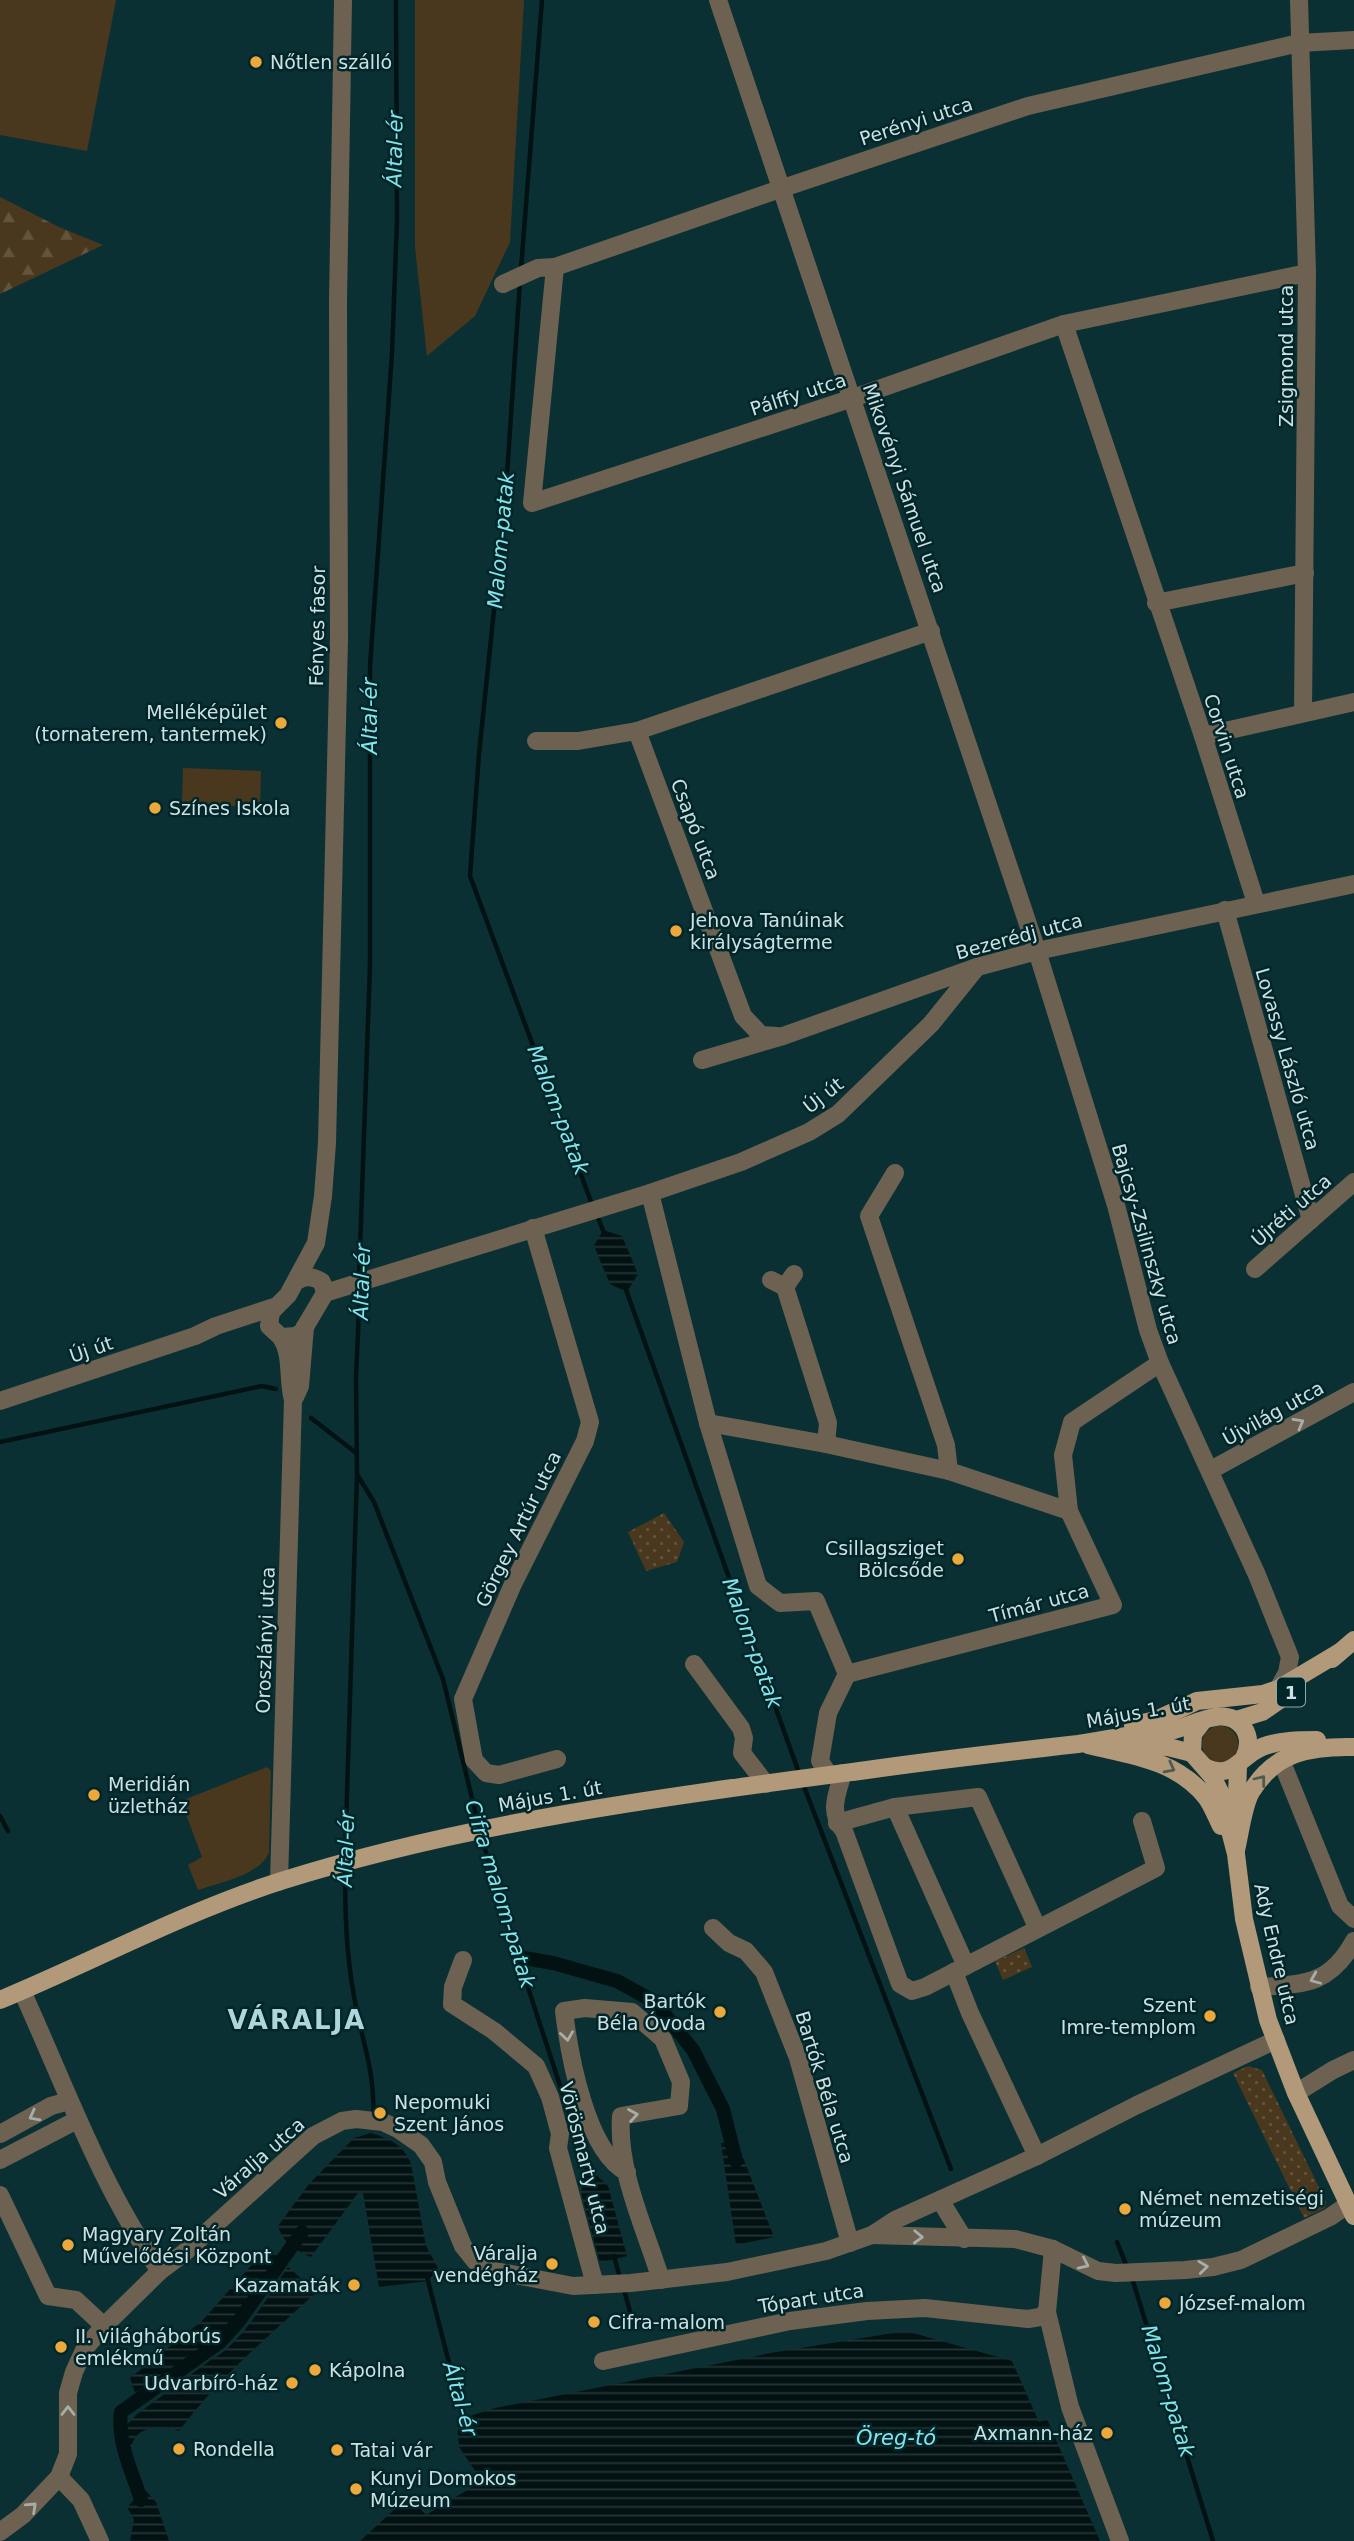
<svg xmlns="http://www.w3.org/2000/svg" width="1354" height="2541" font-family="'DejaVu Sans',sans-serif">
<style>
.green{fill:#4a381e}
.forest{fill:url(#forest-firs)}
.park{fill:url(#park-dots)}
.water{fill:url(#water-rules)}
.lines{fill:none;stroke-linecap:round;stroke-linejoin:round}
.stream{stroke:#021213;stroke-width:4.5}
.canal{stroke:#021213;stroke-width:14}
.minor{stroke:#6d6252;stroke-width:18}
.major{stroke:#b19979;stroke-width:18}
.oneway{stroke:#a7aea8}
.oneway2{stroke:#505a4d}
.poi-dot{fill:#eda83b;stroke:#002629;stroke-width:2.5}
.labels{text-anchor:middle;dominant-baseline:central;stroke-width:5;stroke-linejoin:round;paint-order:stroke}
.shield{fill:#002629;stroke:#90a8aa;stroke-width:2}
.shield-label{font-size:18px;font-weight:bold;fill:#cde0e2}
.poi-label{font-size:19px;fill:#cde0e2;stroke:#002629;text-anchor:start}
.street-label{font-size:19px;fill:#cde0e2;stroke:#002629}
.water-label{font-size:21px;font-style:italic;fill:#84e4ec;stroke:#002629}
.district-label{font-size:26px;font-weight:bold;letter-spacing:2px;fill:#b0d6d9;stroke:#002629}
</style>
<defs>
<pattern id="forest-firs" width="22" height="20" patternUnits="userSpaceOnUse" patternTransform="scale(1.75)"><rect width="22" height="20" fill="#4a381e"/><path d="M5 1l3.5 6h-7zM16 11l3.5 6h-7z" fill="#63543e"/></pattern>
<pattern id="park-dots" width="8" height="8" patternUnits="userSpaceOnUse" patternTransform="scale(1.75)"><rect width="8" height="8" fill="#4a381e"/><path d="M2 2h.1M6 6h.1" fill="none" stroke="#63543e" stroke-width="1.8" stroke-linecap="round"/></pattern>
<pattern id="water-rules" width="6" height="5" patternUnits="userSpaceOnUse" patternTransform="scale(1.75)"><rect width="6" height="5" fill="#021213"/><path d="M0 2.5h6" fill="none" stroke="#263435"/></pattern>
</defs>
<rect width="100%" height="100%" fill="#0b3033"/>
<g class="green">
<polygon points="0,0 116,0 87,151 0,135"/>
<polygon points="415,0 524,0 510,242 475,316 427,356 415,247"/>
<polygon points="183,768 261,771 260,807 182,804"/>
<circle cx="1220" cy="1744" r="18"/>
<path d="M267 1767 271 1771 269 1852C261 1875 220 1882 198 1890L188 1865 202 1857 181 1801Z"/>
</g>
<polygon class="forest" points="0,197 59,227 103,245 0,294"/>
<g class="park">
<polygon points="664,1513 684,1542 677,1562 646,1571 628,1532"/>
<polygon points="1024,1948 1032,1967 1003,1980 995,1961"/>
<polygon points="1248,2066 1262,2070 1326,2202 1325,2208 1304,2218 1233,2073"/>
</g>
<g class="water">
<polygon points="603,1230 622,1236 638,1274 627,1292 610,1284 594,1246"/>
<path d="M371 2133C390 2139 404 2145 411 2164L426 2246 438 2268 428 2281 379 2287 363 2193H358L311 2257C295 2250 283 2243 278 2226L309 2184 354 2138Z"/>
<polygon points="737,2142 774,2237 736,2245 721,2143"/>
<polygon points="587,2166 608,2186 627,2256 600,2263 581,2192"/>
<polygon points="263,2252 279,2256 237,2316 213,2340 135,2393 130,2378 202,2321"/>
<path d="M288 2267 317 2292C268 2336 218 2379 179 2431 151 2421 125 2431 132 2464L123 2466 115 2438 136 2415 212 2359C241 2345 269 2294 288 2267Z"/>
<polygon points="906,2331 1012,2361 1039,2422 1047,2419 1100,2541 360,2541 409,2496 426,2515 482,2481 459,2447 457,2420 495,2408 776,2352"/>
<polygon points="138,2482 156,2502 169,2541 130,2541 134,2520 127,2507 133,2501 133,2484"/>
</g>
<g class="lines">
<g class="stream">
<polyline points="521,269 542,0"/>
<polyline points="520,281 505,505 479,754 470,876 593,1207"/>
<polyline points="597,1215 604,1233"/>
<polyline points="359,1277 370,965 370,667 392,353 397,221 396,0"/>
<polyline points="625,1287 799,1773"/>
<polyline points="311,1418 355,1452"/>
<polyline points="0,1442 262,1386 276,1389"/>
<polyline points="358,1476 374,1502 443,1679 479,1827"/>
<polyline points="803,1784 951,2169"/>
<polyline points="0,1816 8,1831"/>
<polyline points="481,1836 518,1957 588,2171"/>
<polyline points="345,1858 357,1474 356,1378 360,1286"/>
<path d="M345 1867C345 1910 346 1953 354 1996 361 2039 376 2072 373 2118"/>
<polyline points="1117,2242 1127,2267"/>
<polyline points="614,2256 620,2278"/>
<polyline points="427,2277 464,2421"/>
<polyline points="1132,2278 1213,2541"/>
<polyline points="623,2286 632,2319"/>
</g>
<g class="canal">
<polyline points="518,1957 553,1963 617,1981 655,2002 693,2050 723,2109 736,2161"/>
<path d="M141 2500C132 2471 117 2443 121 2412L220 2342 239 2321 302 2232"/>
</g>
<g class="minor">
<polyline points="718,0 1037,951 1116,1205 1148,1330 1160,1363 1257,1575 1290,1657 1287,1673 1278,1689"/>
<polyline points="1299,0 1307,273 1303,712"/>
<polyline points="555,267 532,503 853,398 1064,324 1307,273"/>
<polyline points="503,284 538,268 555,267 780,189 1028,106 1299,43 1354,40"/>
<polyline points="1064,324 1203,736 1256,903"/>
<polyline points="1156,603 1305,573"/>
<polyline points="637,731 743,1016 761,1035 777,1036"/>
<polyline points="1203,736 1354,702"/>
<polyline points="536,741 578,741 637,731 931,631"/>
<polyline points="1225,910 1311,1220"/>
<polyline points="702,1060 783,1036 977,967 1037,951 1354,884"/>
<polyline points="895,1173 869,1216 946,1445 949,1471"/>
<polyline points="650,1193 708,1423 758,1586 780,1603 816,1601 847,1674 828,1713 820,1761 829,1775"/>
<polyline points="533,1228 590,1422 585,1441 513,1584 463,1699 474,1760 486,1773 499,1775 557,1759"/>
<polyline points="1255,1269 1354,1182"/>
<polyline points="771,1280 785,1287 794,1274"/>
<path d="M297 1281C305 1275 314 1277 322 1282L325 1293 302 1332 296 1336 281 1337 269 1326 271 1312 288 1295 316 1243 323 1196 327 1143 339 639 338 302 343 0"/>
<polyline points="785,1287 828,1423 826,1444"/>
<polyline points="325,1293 650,1193 741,1162 809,1132 838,1114 931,1024 977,967"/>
<polyline points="295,1397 300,1386 305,1327"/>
<polyline points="0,1401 195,1336 216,1326 274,1307"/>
<polyline points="708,1423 826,1444 949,1471 1069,1511"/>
<polyline points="1211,1470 1354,1392"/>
<polyline points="694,1664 741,1728 744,1738 742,1753 766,1784"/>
<polyline points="847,1674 1113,1605 1069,1511 1063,1455 1072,1422 1160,1363"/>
<polyline points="1281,1760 1340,1906 1354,1919"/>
<path d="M843 1773C837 1794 828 1812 844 1831L900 1984 912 1991 925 1987 1156 1868 1142 1821"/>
<polyline points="895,1807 966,1966"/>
<polyline points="837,1823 895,1807 978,1797 1037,1927"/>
<path d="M279 1882 293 1400C287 1379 293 1356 281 1337"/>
<polyline points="713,1928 729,1943 746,1951 764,1972 798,2058 850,2243"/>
<polyline points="463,1960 453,1987 452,2004 494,2031 536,2066 550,2097 560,2134 558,2148 595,2285"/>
<polyline points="954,1972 970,2013 1037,2156"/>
<path d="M1259 1987C1304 1984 1330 1985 1354 1941"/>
<path d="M22 1991C65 2085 100 2185 160 2271"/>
<polyline points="1296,2093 1333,2070 1354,2060"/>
<polyline points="0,2134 51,2106 69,2101"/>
<polyline points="0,2160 77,2120"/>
<path d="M627 2172C586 2152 569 2053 564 2011L585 2008 632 2012 663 2039 681 2082 679 2106 621 2116C617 2171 645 2228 661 2280"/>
<polyline points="0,2195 48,2296 76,2300 104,2326"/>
<polyline points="940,2200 964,2239"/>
<polyline points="872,2235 1015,2239 1053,2249 1098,2271 1116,2273 1185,2270 1213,2267 1241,2260 1330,2217 1349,2204"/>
<polyline points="1053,2249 1047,2312 1070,2407 1120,2541"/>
<polyline points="603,2361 790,2321 867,2311 925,2308 1028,2319 1040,2317 1047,2312"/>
<polyline points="59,2477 81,2500 100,2541"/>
<polyline points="0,2532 23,2515 59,2477 68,2454 68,2393 74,2372 85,2348 104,2326 160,2271 184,2253 313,2136 342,2121 356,2119 383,2122 398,2129 421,2145 433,2162 437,2182 463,2246 475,2261 490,2270 573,2286 631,2283 727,2272 826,2251 872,2235 895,2220 1037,2156 1137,2105 1276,2040"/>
</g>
<g class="major">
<polyline points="1332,1659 1354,1640"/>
<polyline points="1236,1720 1262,1712 1294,1690"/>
<polyline points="1203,1721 1193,1734 1192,1753 1212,1776 1220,1792 1236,1854 1244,1919 1268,2020 1296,2093 1354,2216"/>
<polyline points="1133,1725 1156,1720 1197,1701 1263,1694 1278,1689 1340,1652"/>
<path d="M1088 1745C1131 1755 1176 1760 1206 1797 1212 1805 1216 1816 1221 1826"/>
<polyline points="1122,1745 1168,1747 1192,1753"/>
<path d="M1205 1767C1234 1781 1239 1756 1262 1747 1280 1740 1299 1740 1317 1740"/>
<polyline points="1236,1826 1238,1766"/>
<path d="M1236 1850C1240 1834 1243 1806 1251 1792 1275 1752 1311 1746 1354 1747"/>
<path d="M0 2000C94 1961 184 1912 281 1881 472 1821 670 1796 867 1770 937 1760 1007 1752 1078 1744 1106 1740 1134 1733 1163 1732 1188 1731 1223 1701 1243 1727 1250 1737 1249 1748 1244 1758"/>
</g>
</g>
<defs><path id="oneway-chevron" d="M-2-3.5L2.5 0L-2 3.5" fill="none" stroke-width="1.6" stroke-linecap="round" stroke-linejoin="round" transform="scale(1.75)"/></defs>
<g class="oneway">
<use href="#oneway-chevron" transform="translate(1299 1423) rotate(-29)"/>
<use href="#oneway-chevron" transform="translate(1315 1979) rotate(157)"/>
<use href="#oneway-chevron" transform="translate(567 2036) rotate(82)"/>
<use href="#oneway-chevron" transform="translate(633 2115) rotate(-9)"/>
<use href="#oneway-chevron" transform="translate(34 2116) rotate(152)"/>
<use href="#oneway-chevron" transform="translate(918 2237) rotate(2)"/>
<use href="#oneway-chevron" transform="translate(1084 2264) rotate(25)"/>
<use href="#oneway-chevron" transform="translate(1203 2267) rotate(-7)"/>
<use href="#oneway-chevron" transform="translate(68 2411) rotate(-90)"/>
<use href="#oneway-chevron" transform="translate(32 2507) rotate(-43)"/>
</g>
<g class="oneway2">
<use href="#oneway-chevron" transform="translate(1170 1768) rotate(28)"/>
<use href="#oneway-chevron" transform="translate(1261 1780) rotate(-52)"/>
</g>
<g class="poi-dot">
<circle cx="256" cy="62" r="7"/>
<circle cx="281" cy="723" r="7"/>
<circle cx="155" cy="808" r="7"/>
<circle cx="676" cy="931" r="7"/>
<circle cx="958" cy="1559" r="7"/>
<circle cx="94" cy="1795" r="7"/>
<circle cx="720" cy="2012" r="7"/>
<circle cx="1210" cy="2016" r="7"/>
<circle cx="380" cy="2113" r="7"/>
<circle cx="1125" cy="2209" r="7"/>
<circle cx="68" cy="2245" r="7"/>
<circle cx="552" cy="2264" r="7"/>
<circle cx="354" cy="2285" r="7"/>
<circle cx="1165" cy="2303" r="7"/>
<circle cx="594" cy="2322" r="7"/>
<circle cx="61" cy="2347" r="7"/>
<circle cx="315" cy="2370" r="7"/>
<circle cx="292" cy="2383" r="7"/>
<circle cx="1107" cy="2433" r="7"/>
<circle cx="179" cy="2449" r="7"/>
<circle cx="337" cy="2450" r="7"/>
<circle cx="356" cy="2489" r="7"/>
</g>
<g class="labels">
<rect class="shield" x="1277" y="1677.5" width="28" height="29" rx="5"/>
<g class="shield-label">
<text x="1291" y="1692">1</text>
</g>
<g class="poi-label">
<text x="270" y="62">Nőtlen szálló</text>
<text x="267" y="712" text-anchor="end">Melléképület<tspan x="267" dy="22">(tornaterem, tantermek)</tspan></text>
<text x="169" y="808">Színes Iskola</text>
<text x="690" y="920">Jehova Tanúinak<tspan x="690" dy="22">királyságterme</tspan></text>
<text x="944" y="1548" text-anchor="end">Csillagsziget<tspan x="944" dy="22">Bölcsőde</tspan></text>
<text x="108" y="1784">Meridián<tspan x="108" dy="22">üzletház</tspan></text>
<text x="706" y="2001" text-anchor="end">Bartók<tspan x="706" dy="22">Béla Óvoda</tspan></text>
<text x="1196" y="2005" text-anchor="end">Szent<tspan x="1196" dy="22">Imre-templom</tspan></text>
<text x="394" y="2102">Nepomuki<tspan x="394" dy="22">Szent János</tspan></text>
<text x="1139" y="2198">Német nemzetiségi<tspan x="1139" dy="22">múzeum</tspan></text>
<text x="82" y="2234">Magyary Zoltán<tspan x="82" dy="22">Művelődési Központ</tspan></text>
<text x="538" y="2253" text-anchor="end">Váralja<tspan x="538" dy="22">vendégház</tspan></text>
<text x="340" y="2285" text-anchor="end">Kazamaták</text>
<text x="1179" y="2303">József-malom</text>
<text x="608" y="2322">Cifra-malom</text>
<text x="75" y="2336">II. világháborús<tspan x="75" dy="22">emlékmű</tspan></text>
<text x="329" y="2370">Kápolna</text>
<text x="278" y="2383" text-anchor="end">Udvarbíró-ház</text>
<text x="1093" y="2433" text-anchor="end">Axmann-ház</text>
<text x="193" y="2449">Rondella</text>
<text x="351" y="2450">Tatai vár</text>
<text x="370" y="2478">Kunyi Domokos<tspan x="370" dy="22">Múzeum</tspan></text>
</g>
<g class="street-label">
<text transform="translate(916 121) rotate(-18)">Perényi utca</text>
<text transform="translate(1286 356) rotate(-90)">Zsigmond utca</text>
<text transform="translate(798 394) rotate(-18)">Pálffy utca</text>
<text transform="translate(905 488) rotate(71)">Mikovényi Sámuel utca</text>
<text transform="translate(317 626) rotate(-89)">Fényes fasor</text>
<text transform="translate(1227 746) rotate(72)">Corvin utca</text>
<text transform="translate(696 829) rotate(69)">Csapó utca</text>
<text transform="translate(1019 936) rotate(-15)">Bezerédj utca</text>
<text transform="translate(1288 1059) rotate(74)">Lovassy László utca</text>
<text transform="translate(823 1095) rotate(-38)">Új út</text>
<text transform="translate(1291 1210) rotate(-41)">Újréti utca</text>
<text transform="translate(1147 1244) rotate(74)">Bajcsy-Zsilinszky utca</text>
<text transform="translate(91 1349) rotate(-19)">Új út</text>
<text transform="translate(1273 1413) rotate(-29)">Újvilág utca</text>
<text transform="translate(518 1529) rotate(-64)">Görgey Artúr utca</text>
<text transform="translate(1039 1603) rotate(-15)">Tímár utca</text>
<text transform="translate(265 1640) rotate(-88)">Oroszlányi utca</text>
<text transform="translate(1138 1712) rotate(-10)">Május 1. út</text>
<text transform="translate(550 1796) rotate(-10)">Május 1. út</text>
<text transform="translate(1277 1954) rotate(77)">Ady Endre utca</text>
<text transform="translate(825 2087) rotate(73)">Bartók Béla utca</text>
<text transform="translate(259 2158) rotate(-41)">Váralja utca</text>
<text transform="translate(585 2158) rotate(76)">Vörösmarty utca</text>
<text transform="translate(811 2298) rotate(-9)">Tópart utca</text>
</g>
<g class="water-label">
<text transform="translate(395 149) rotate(-89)">Által-ér</text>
<text transform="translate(501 540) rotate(-85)">Malom-patak</text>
<text transform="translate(370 716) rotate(-90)">Által-ér</text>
<text transform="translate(558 1110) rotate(69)">Malom-patak</text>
<text transform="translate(362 1282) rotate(-88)">Által-ér</text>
<text transform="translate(752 1643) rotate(70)">Malom-patak</text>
<text transform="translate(346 1849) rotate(-88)">Által-ér</text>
<text transform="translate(500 1894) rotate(73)">Cifra malom-patak</text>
<text transform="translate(1168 2391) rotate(73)">Malom-patak</text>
<text transform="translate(460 2399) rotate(74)">Által-ér</text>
<text x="896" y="2438">Öreg-tó</text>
</g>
<g class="district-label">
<text x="297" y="2020">VÁRALJA</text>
</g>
</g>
</svg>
